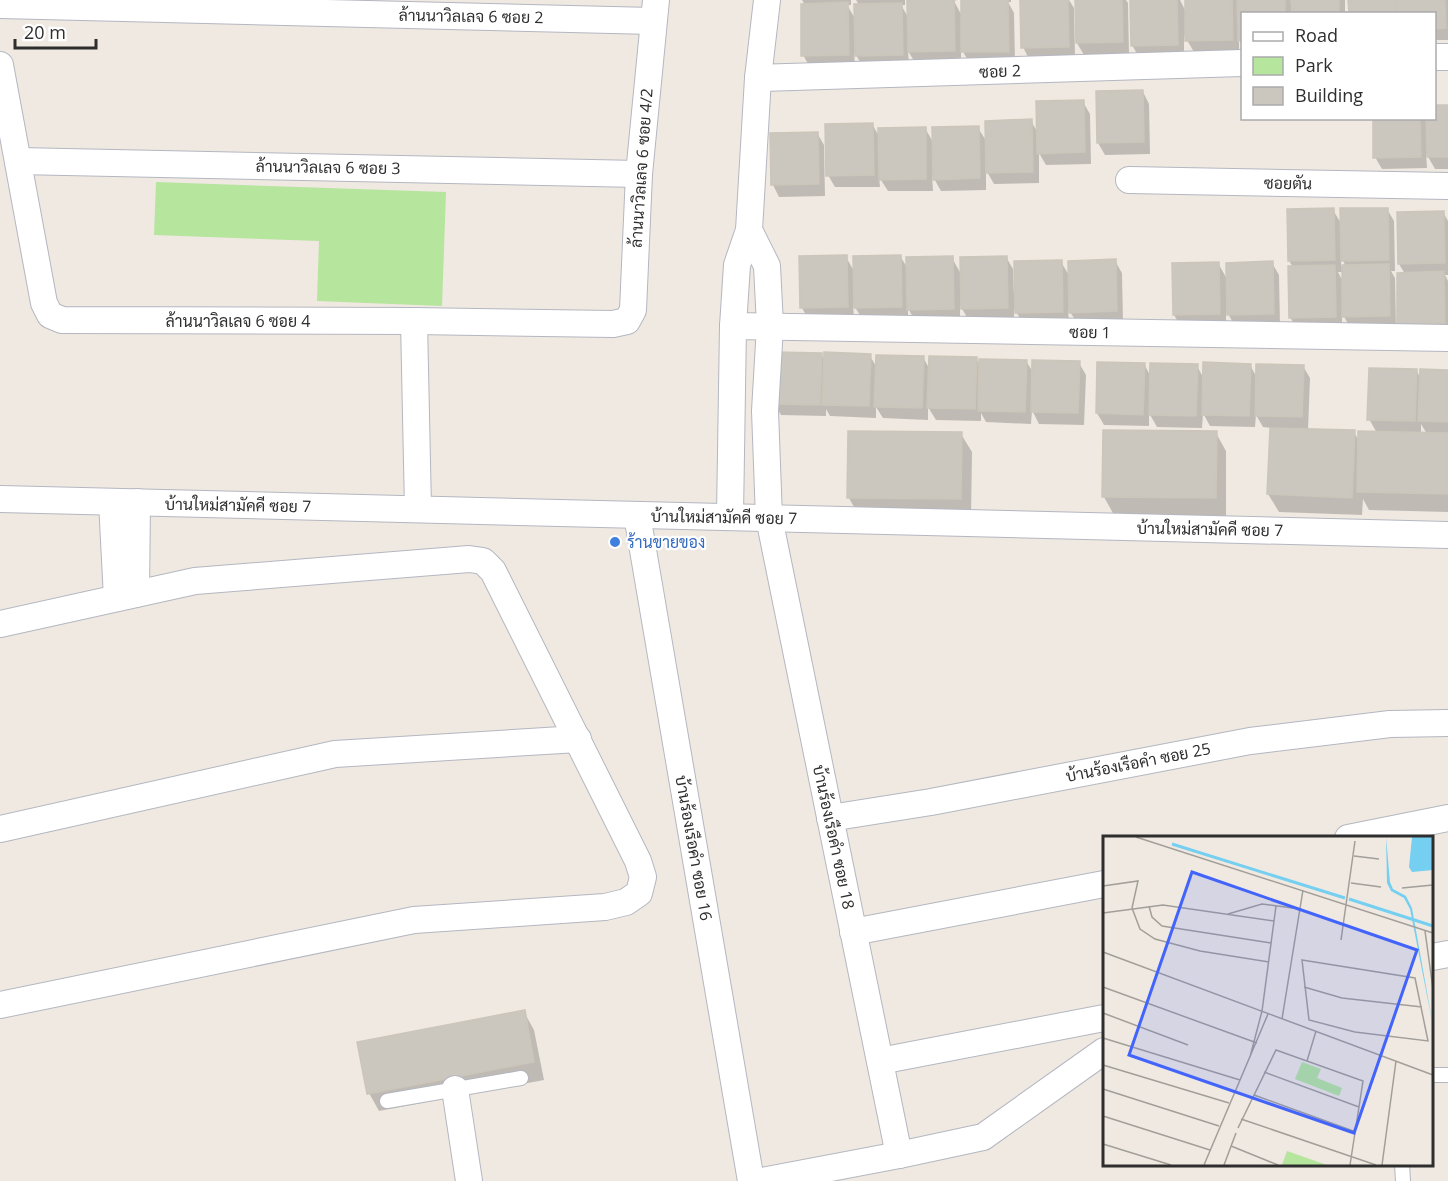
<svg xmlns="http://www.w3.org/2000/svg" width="1448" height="1181" font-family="'Open Sans',Sarabun,sans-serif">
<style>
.green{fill:#b6e59e}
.shadow{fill:#0003;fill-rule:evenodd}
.building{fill:#cbc7bf;stroke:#cbc5ba;stroke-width:1.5}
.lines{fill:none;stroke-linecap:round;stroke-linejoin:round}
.service-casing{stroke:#b4b7c1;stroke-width:16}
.minor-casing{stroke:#b4b7c1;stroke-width:28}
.service{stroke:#fff;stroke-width:14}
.minor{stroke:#fff;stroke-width:26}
.shop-dot{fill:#3f7fe0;stroke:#fff;stroke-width:2}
.labels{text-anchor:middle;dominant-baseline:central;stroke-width:4.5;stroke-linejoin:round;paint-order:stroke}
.street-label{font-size:16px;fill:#2e2e2e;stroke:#fff}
.shop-label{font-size:16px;fill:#366cbe;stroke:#fff;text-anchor:start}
.inset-river{fill:none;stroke:#75cff0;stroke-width:3}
.inset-road{fill:none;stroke:#a29e99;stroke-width:1.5}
.view{fill:#4264fb;fill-opacity:0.15;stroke:#4264fb;stroke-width:3}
.inset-edge{fill:none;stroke:#2e2e2e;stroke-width:3}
</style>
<rect width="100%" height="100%" fill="#efe9e1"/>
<polygon class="green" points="156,182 446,192 442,306 317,301 319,241 154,235"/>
<g class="shadow">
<polygon points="802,0 851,0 851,5 847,5 856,20 859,5 856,0 905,0 905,5 901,5 908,17 911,0 957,0 954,1 962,16 965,0 1011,0 1011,2 1008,2 1014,13 1015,63 970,64 961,48 961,62 916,64 908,51 909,67 864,68 854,52 855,66 810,67 803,55 805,5"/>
<polygon points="1022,0 1069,0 1074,8 1075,58 1029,59 1023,47"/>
<polygon points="1077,0 1126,0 1128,3 1129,54 1084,55 1077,43"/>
<polygon points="1132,0 1180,0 1186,12 1186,0 1290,0 1293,4 1293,0 1345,0 1345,14 1242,14 1242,45 1239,39 1239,52 1194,52 1184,35 1184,57 1139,57 1132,45"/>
<polygon points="1350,0 1448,0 1448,40 1434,40 1434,14 1350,14"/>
<polygon points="1097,92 1143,92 1149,104 1150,154 1105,155 1098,143"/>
<polygon points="1083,102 1090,114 1091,164 1046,165 1039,153 1039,183 994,184 986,170 986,190 941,191 932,175 933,191 888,191 879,177 880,187 835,187 828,175 872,124 880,138 925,128 934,144 978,128 987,142 1031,121 1038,133"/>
<polygon points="1448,106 1448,169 1435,169 1426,153 1427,168 1382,169 1375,157 1374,118 1426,118 1428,122 1434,118"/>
<polygon points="817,133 824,145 825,196 779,197 773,185"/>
<path d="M1387 209 1394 221 1395 271H1391L1395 278 1396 328 1351 329 1342 313V329H1297L1290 317 1293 267 1289 261 1333 210 1342 225ZM1341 256 1346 267H1341ZM1338 272H1343V282Z"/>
<polygon points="1443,212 1448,221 1448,275 1445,275 1448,281 1448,335 1406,336 1405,274 1399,264"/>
<polygon points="900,256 908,269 952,258 961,274 1006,257 1013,269 1014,295 1017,295 1061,262 1070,277 1115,261 1122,273 1123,323 1078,324 1068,309 1069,324 1024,325 1014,308 1014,320 969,321 960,305 960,320 915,321 908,308 908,319 863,320 853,304 854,319 809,320 802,308 846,257 855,273"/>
<polygon points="1218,263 1227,279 1272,263 1279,275 1280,325 1235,326 1226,310 1226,326 1181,327 1174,315"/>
<polygon points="821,354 825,362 870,356 877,368 923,357 930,370 976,359 981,367 1026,361 1034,374 1079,363 1086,375 1084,425 1039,424 1032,410 1031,424 986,422 981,413 981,421 936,420 928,407 928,420 883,418 876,407 876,418 830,416 826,409 826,416 781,415 774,403"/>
<path d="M1144 364 1151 377 1197 366 1204 379 1250 365 1257 378 1303 366 1310 378 1308 430 1354 432 1359 441 1377 433 1369 419 1416 370 1421 379 1448 372V512L1369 510 1363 499 1362 515 1279 512 1268 494 1271 428 1263 427 1256 415 1255 427 1210 426 1203 413 1202 428 1157 427 1149 413V426L1104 425 1097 413ZM1421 424 1427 434H1421Z"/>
<polygon points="1105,432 1216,433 1226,451 1226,516 1114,515 1104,497"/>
<polygon points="850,433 961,434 972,452 971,517 859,516 849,498"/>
<polygon points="524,1012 534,1030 544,1080 379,1111 369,1093"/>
</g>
<g class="building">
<polygon points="907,0 954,0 955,51 908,52"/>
<polygon points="961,0 1008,0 1009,52 961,52"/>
<polygon points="1020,0 1068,0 1069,47 1021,48"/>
<polygon points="1075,0 1122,0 1123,42 1076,43"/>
<polygon points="1130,0 1177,0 1178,45 1131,46"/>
<polygon points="1185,0 1232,0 1233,40 1185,41"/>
<polygon points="1237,0 1285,0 1285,14 1242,14 1242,40 1238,41"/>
<polygon points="1291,0 1339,0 1339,14 1292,14"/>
<polygon points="1348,0 1396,0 1396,14 1349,14"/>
<polygon points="1397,0 1445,0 1446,28 1434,29 1434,14 1397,14"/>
<polygon points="848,2 849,55 801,56 801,4"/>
<polygon points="902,3 903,55 855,56 854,4"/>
<polygon points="1143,90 1144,142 1097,143 1096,91"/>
<polygon points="1084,100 1085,152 1037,154 1036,101"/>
<polygon points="1434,105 1448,105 1448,157 1427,157 1426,118 1434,118"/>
<polygon points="1373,118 1420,118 1421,157 1373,158"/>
<polygon points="1032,119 1033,172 986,173 985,121"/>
<polygon points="873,123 874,175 826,176 825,124"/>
<polygon points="979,126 980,178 933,180 932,127"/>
<polygon points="926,127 926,179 879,180 878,128"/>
<polygon points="818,132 819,184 771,185 770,133"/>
<polygon points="1334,208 1335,260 1288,261 1287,209"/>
<polygon points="1340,208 1388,208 1389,260 1341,261"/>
<polygon points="1444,211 1445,263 1398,264 1397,212"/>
<polygon points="847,255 848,307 800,308 799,256"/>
<polygon points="901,255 902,307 854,308 853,256"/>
<polygon points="953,256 954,309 907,310 906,257"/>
<polygon points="1007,256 1008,308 961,309 960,257"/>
<polygon points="1116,259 1117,311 1069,313 1068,261"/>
<polygon points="1062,260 1063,312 1015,313 1014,261"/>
<polygon points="1273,261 1274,314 1227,315 1226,263"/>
<polygon points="1219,262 1220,314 1173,315 1172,263"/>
<polygon points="1389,264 1390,316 1342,317 1342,265"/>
<polygon points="1335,265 1336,317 1289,318 1288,266"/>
<polygon points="1444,271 1445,323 1397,325 1397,273"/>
<polygon points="774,352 822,353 820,405 773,404"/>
<polygon points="824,352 871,354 869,406 822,405"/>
<polygon points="876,355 924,356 922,408 874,407"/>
<polygon points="929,356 977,357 975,409 927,408"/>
<polygon points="979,359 1027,360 1025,412 978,411"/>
<polygon points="1032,360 1080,361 1078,413 1031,412"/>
<polygon points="1097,362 1145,363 1143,415 1096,413"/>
<polygon points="1203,362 1251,364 1249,416 1202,415"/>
<polygon points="1150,363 1198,364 1196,416 1149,415"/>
<polygon points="1256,364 1304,365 1302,417 1255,416"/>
<polygon points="1369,368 1417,369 1415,421 1367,420"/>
<polygon points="1420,369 1448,370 1448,422 1418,421"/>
<polygon points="1270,428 1355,430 1352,498 1267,494"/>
<polygon points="1103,430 1217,431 1216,498 1102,497"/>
<polygon points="848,431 962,432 961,499 847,498"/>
<polygon points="1358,431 1448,433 1448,494 1357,492"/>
<polygon points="525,1010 534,1062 367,1094 357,1042"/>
</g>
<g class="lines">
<defs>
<g id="service">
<polyline points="1432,1075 1448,1075"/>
<polyline points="387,1101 521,1078"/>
<polyline points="1402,1164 1403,1181"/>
</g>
<g id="minor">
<polyline points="0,5 653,21"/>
<polyline points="1434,57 1448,57"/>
<polyline points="0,65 44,303 50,315 62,320 414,321 613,324 627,321 633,310 639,174 656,0"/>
<polyline points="758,78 1242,63"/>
<polyline points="18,161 639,174"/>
<polyline points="1129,180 1448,186"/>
<polyline points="749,230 767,266 770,326 765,411 769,518 899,1155"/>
<polyline points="414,321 418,509"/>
<polyline points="733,326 1448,338"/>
<polyline points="0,499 1448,535"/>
<polyline points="112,502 117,598"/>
<polyline points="637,515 751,1181"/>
<polyline points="730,516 733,326 737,265 749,230 758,78 767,0"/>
<polyline points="136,594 137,502"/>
<polyline points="0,624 195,581 469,559 483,561 493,571 638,861 643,877 639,893 626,902 605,907 414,920 0,1005"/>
<polyline points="830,818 931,802 1250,741 1390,724 1448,723"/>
<polyline points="0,829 335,754 578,739"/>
<polyline points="1348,838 1448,818"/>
<polyline points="853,932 1104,884"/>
<polyline points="1432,957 1448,954"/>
<polyline points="880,1061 1104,1018"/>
<polyline points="455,1089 469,1181"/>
<polyline points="762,1181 899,1155 983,1137 1104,1051"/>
</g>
</defs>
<use href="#service" class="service-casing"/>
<use href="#minor" class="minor-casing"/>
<use href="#service" class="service"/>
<use href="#minor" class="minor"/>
</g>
<circle class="shop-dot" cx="615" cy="542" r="6"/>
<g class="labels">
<g class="street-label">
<text transform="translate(471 16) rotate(1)">ล้านนาวิลเลจ 6 ซอย 2</text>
<text transform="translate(1000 71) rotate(-2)">ซอย 2</text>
<text transform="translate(328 167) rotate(1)">ล้านนาวิลเลจ 6 ซอย 3</text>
<text transform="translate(641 168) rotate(-86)">ล้านนาวิลเลจ 6 ซอย 4/2</text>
<text transform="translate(1288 183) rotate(1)">ซอยตัน</text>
<text x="238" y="321">ล้านนาวิลเลจ 6 ซอย 4</text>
<text transform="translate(1090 332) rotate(1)">ซอย 1</text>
<text transform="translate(238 505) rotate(1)">บ้านใหม่สามัคคี ซอย 7</text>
<text transform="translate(724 517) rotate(1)">บ้านใหม่สามัคคี ซอย 7</text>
<text transform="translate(1210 529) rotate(1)">บ้านใหม่สามัคคี ซอย 7</text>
<text transform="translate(1138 762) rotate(-11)">บ้านร้องเรือคำ ซอย 25</text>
<text transform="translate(834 837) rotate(78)">บ้านร้องเรือคำ ซอย 18</text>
<text transform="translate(694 848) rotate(80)">บ้านร้องเรือคำ ซอย 16</text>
</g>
<g class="shop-label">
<text x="627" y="542">ร้านขายของ</text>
</g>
</g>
<g transform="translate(1103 836)">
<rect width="330" height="330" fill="#efe9e1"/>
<path d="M199 226 218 233 214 242 239 252 236 260 192 243ZM184 315 224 329H179Z" fill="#b6e59e"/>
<path d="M283 1 287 46 290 53 303 60 309 72 330 190 307 73 301 62 288 55 284 47ZM309 1H330V34L309 36 306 31Z" fill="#75cff0"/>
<path class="inset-river" d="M69 8 242 62M246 63 330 90"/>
<path class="inset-road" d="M33 1 330 97M251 20 276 23M248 47 278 51M0 50 35 45 29 72M299 52 330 49M46 70 49 81 59 90 168 107M29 72 37 93 52 103 97 115 166 126M0 77 60 69 171 85M125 78 159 68 197 73M322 95 330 153M238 104 252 5M0 116 330 239M199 124 312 142 325 205 252 196 206 184ZM0 151 154 207M201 151 239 162 319 171M0 177 85 209M179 183 200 54M0 202 137 244M147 221 159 175 173 70M204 225 213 195M0 229 126 267M161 236 256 271M0 253 116 290M151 259 253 296M0 280 107 314M138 283 273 329M135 292 173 214 260 245 247 329M0 308 68 329M128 310 175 329M101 329 165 178M121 329 133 297M279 329 293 225"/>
<path class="view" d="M89 36 314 114 251 297 26 219Z"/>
<rect width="330" height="330" class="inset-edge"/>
</g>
<rect x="1241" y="12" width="195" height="108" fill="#ffffff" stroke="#ababab" stroke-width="1.5"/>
<rect x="1253" y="32" width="30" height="9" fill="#ffffff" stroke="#ababab" stroke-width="1.5"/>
<text x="1295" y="42" font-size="18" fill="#2e2e2e">Road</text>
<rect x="1253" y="57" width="30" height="18" fill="#b6e59e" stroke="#ababab" stroke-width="1.5"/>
<text x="1295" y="72" font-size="18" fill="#2e2e2e">Park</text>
<rect x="1253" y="87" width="30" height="18" fill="#cbc7bf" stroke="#ababab" stroke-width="1.5"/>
<text x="1295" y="102" font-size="18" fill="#2e2e2e">Building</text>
<path d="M15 39v9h81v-9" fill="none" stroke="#2e2e2e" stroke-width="3"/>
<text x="24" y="39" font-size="18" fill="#2e2e2e" stroke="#ffffff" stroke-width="4.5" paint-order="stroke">20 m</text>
</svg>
